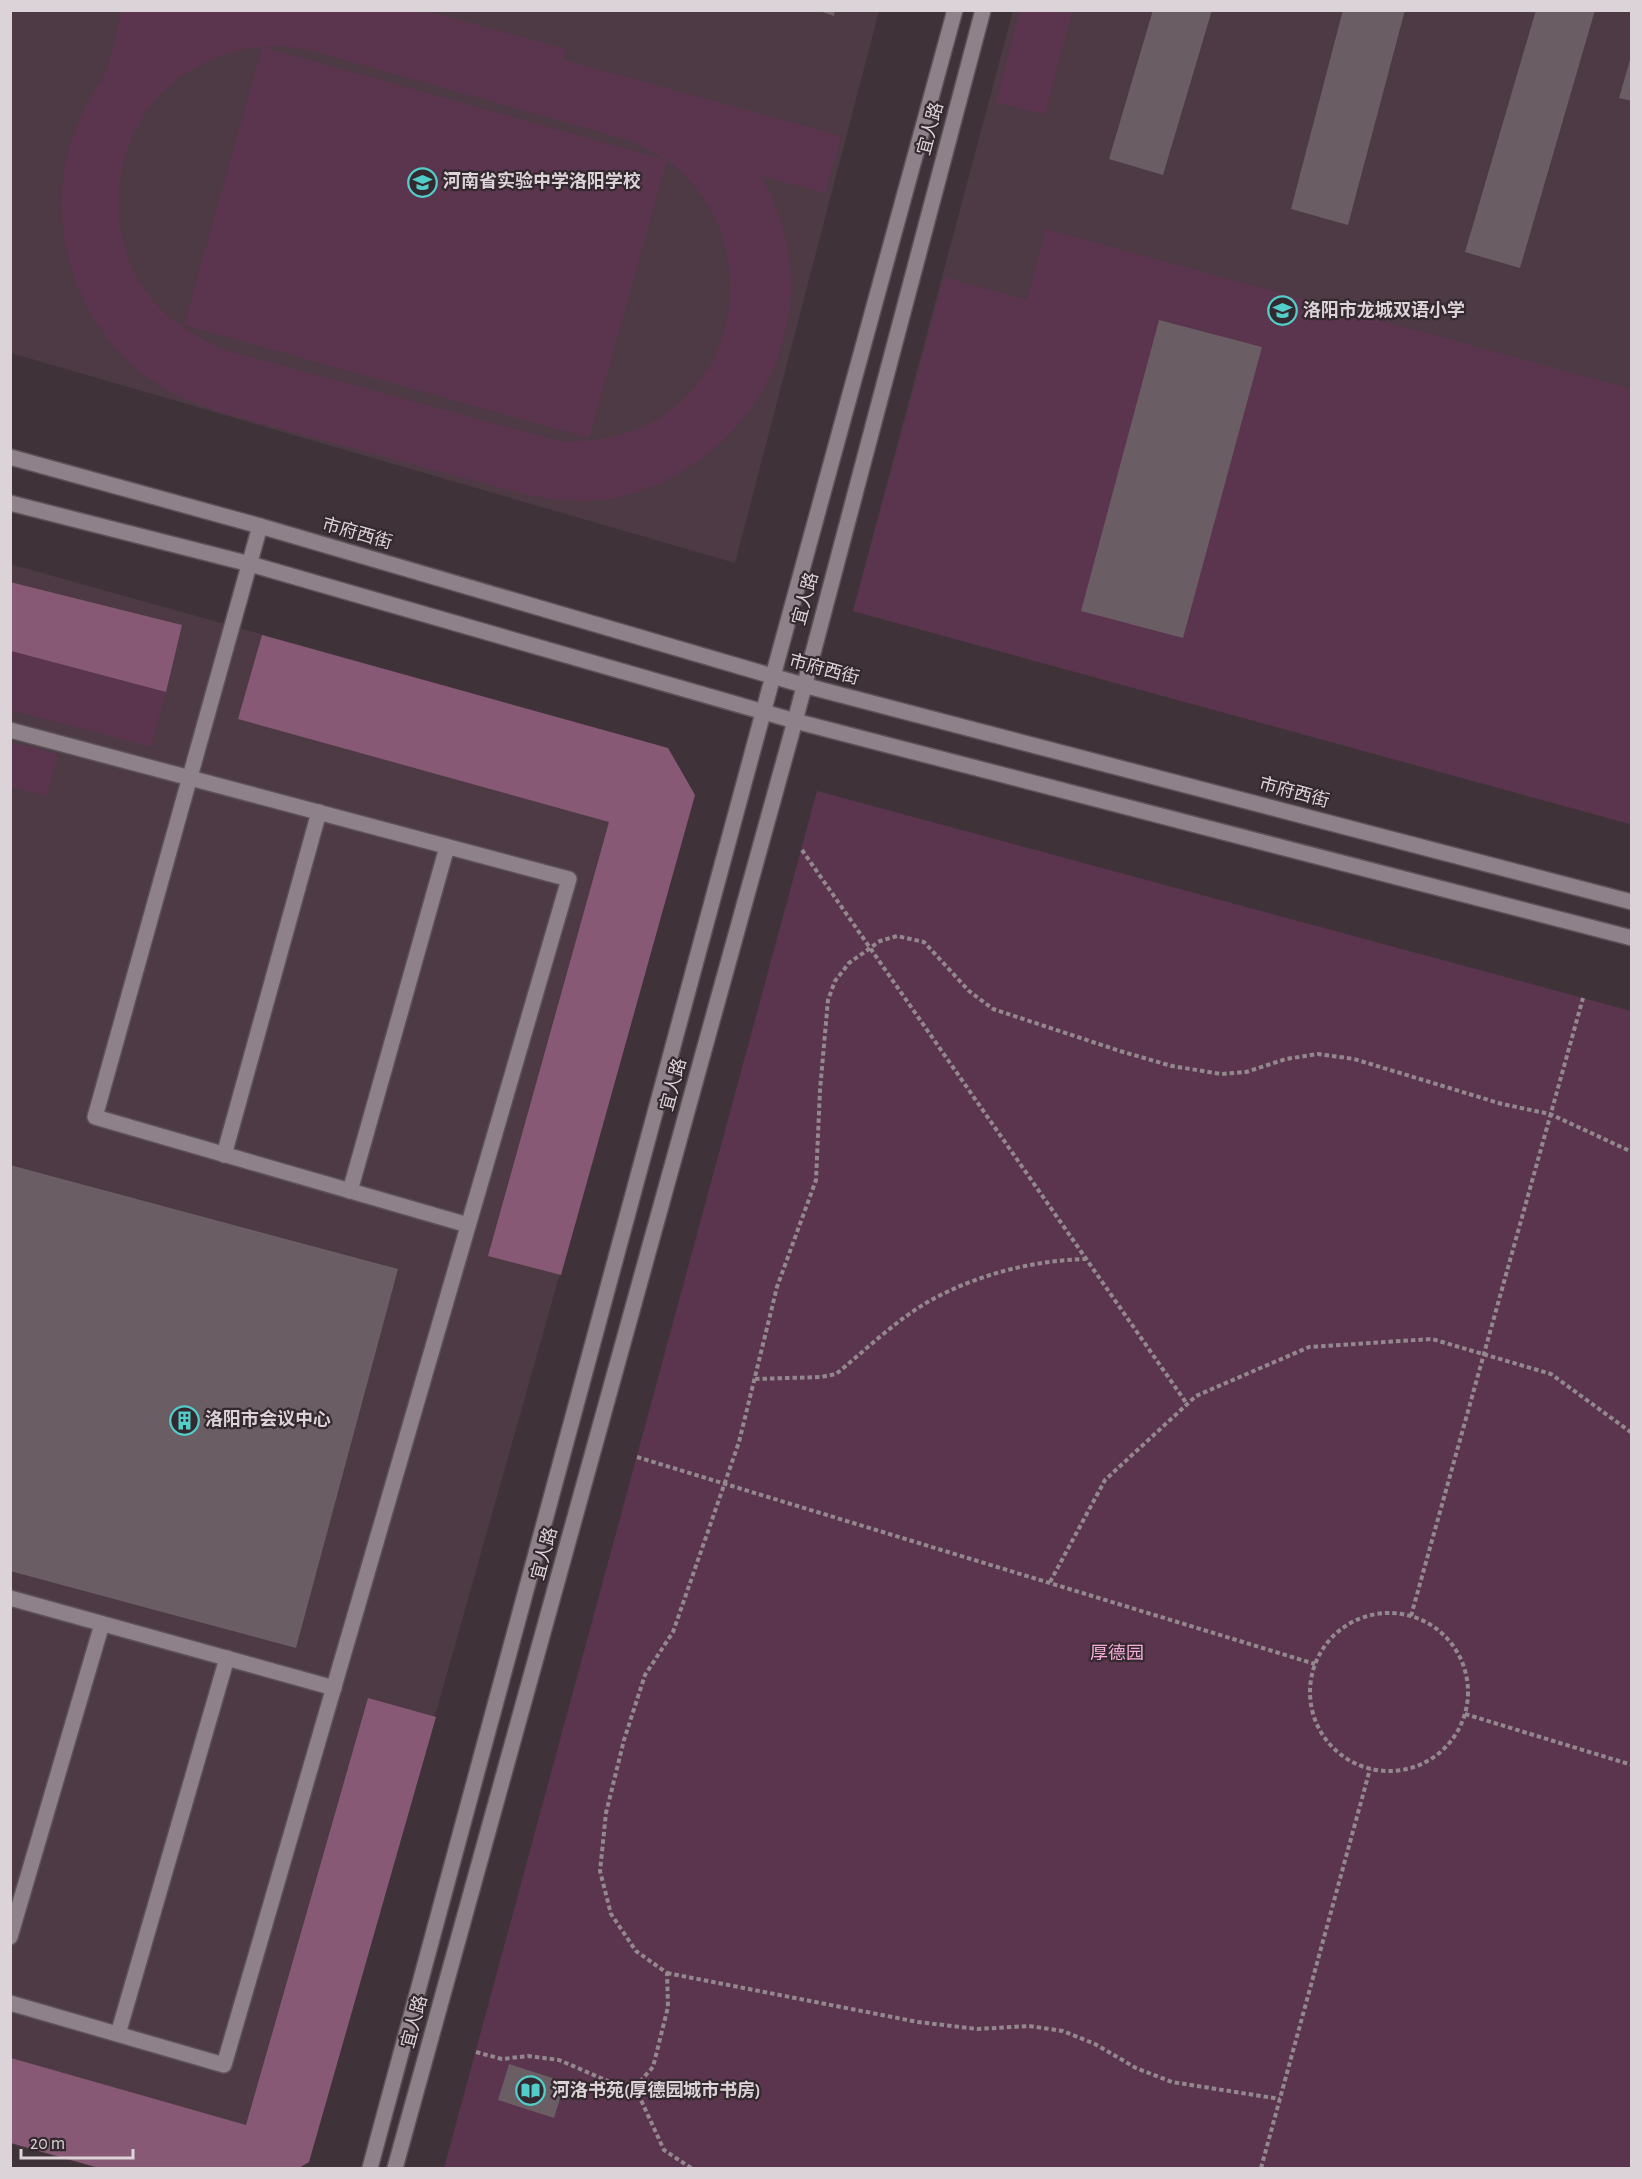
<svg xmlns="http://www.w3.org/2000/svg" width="1642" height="2179" font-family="'Alegreya Sans','Noto Sans SC',sans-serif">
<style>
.built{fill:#4d3a45}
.green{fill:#5b354d;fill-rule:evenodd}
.forest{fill:#875975}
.building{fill:#6a5d64}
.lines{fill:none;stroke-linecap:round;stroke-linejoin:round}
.minor-casing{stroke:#5c5258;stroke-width:18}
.path{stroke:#92888d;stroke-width:4;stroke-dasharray:4.5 3;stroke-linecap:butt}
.minor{stroke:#8f8189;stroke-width:15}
.labels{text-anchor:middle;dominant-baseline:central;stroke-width:4.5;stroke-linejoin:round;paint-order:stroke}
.street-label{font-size:18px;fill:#dbd3d7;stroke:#34292f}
.poi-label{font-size:18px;font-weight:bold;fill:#dbd3d7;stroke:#34292f;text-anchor:start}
.park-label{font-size:18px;fill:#f7add9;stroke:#34292f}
</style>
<rect width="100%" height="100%" fill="#3f3339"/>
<g class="built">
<polygon points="10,11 879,11 735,563 11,353"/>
<polygon points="1013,11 1631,11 1630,824 853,611"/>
<polygon points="10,564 668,748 695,795 309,2162 299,2168 98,2168 11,2144"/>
</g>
<g class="green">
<path d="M426 11 566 49 564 60 841 136 825 193 760 176C837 304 762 462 619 497 586 505 553 500 520 493L218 412C196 403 172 395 152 381 81 331 48 239 67 155 73 132 83 112 94 92 97 86 102 82 104 77 112 56 116 32 122 11ZM279 46 306 49 635 142 666 160 263 47ZM253 47 262 48 184 325 589 438 667 160C749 220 753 347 671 410 638 435 599 443 559 441L232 352C198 339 169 322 147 293 98 227 114 123 181 76 203 61 227 53 253 47Z"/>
<polygon points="1020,11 1072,11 1045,115 996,102"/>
<polygon points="1046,229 1631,389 1630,824 853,611 944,277 1027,300"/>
<polygon points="10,651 166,692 151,747 11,710"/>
<polygon points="11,742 58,754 47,796 11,787"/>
<polygon points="817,791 1631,1011 1631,2168 444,2168"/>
</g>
<g class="forest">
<polygon points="10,582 182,625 166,692 11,651"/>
<polygon points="262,635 668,748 695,795 561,1275 488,1256 609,822 238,719"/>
<polygon points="368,1698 436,1717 309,2162 299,2168 99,2168 11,2143 11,2058 246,2125"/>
</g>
<g class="building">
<polygon points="817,10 835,10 834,16"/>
<polygon points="1153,10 1212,10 1163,175 1109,159"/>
<polygon points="1343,10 1405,10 1348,225 1291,209"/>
<polygon points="1536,10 1595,10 1520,268 1465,252"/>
<polygon points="1632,53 1632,101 1619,98"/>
<polygon points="1159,320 1262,347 1183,638 1081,611"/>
<polygon points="10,1165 398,1269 296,1648 10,1571"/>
<polygon points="509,2064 565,2082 554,2118 498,2100"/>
</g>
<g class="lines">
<defs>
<g id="minor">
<polyline points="10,457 260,526 803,685 1632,902"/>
<polyline points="10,503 250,564 795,721 1632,938"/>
<polyline points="260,526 95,1117 468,1225"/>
<polyline points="10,730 569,879 224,2065 10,2003"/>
<polyline points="224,1155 319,812"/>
<polyline points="350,1191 447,847"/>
<polyline points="10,1598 334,1688"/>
<polyline points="10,1937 102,1624"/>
<polyline points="118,2034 227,1658"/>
<polyline points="370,2168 773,676 955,10"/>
<polyline points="395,2168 795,721 983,10"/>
</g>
</defs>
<use href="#minor" class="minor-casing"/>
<g class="path">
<polyline points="802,850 1187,1404"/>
<path d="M755 1379 821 1377 836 1374C868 1348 899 1317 935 1298 982 1273 1033 1261 1085 1259"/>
<polyline points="637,1457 1315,1664"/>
<polyline points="1050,1582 1105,1480 1196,1396 1309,1347 1432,1339 1551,1374 1632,1433"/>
<circle cx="1389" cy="1692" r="79"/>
<polyline points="1411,1616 1583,998"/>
<polyline points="1465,1714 1632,1765"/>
<polyline points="667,1973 918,2022 977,2029 1029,2026 1063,2031 1095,2044 1136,2068 1172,2082 1280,2099"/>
<polyline points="476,2052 502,2059 528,2056 559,2060 608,2081 635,2087 653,2067 668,2007 667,1973 636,1951 611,1914 600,1871 606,1813 624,1740 645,1675 673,1632 739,1442 777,1287 816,1180 820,1090 828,1000 835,981 849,963 880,941 897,936 924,942 969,991 993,1009 1120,1051 1172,1066 1221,1074 1246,1072 1286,1059 1318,1054 1354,1059 1502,1104 1550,1114 1632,1152"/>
<polyline points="635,2087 664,2150 691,2168"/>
<polyline points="1261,2168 1370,1769"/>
</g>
<use href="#minor" class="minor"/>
</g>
<defs>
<symbol id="school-ring" viewBox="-11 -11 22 22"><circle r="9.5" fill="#34292f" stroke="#53cdca" stroke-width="1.5"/><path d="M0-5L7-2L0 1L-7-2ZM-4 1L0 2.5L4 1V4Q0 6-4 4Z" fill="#53cdca"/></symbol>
<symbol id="building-ring" viewBox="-11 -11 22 22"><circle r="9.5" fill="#34292f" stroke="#53cdca" stroke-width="1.5"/><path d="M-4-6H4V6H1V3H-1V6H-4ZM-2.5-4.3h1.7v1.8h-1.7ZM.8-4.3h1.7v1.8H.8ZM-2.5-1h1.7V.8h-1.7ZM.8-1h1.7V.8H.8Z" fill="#53cdca"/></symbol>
<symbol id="library-ring" viewBox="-11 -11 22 22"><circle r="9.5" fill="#34292f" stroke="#53cdca" stroke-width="1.5"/><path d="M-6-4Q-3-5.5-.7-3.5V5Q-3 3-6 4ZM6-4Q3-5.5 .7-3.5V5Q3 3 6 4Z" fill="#53cdca"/></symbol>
</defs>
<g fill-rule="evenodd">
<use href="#school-ring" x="406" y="166" width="33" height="33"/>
<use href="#school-ring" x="1266" y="294" width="33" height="33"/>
<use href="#building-ring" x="168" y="1404" width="33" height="33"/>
<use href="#library-ring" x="514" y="2074" width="33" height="33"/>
</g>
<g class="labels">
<g class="street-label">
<text transform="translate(931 129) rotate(-75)">宜人路</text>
<text transform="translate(357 534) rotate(16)">市府西街</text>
<text transform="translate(806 599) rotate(-75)">宜人路</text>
<text transform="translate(824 670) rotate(15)">市府西街</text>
<text transform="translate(1294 793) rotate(15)">市府西街</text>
<text transform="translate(674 1085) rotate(-75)">宜人路</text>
<text transform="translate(545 1554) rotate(-75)">宜人路</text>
<text transform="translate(415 2022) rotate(-75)">宜人路</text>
</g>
<g class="poi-label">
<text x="443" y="182">河南省实验中学洛阳学校</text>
<text x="1303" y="311">洛阳市龙城双语小学</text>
<text x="205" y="1420">洛阳市会议中心</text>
<text x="552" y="2091">河洛书苑(厚德园城市书房)</text>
</g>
<g class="park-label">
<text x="1117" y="1654">厚德园</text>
</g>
</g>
<rect width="1642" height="2179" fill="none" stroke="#dbd3d7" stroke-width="24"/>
<path d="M21 2149v9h112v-9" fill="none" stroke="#dbd3d7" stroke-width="3"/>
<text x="30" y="2149" font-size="18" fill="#dbd3d7" stroke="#34292f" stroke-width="4.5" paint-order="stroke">20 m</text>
</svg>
